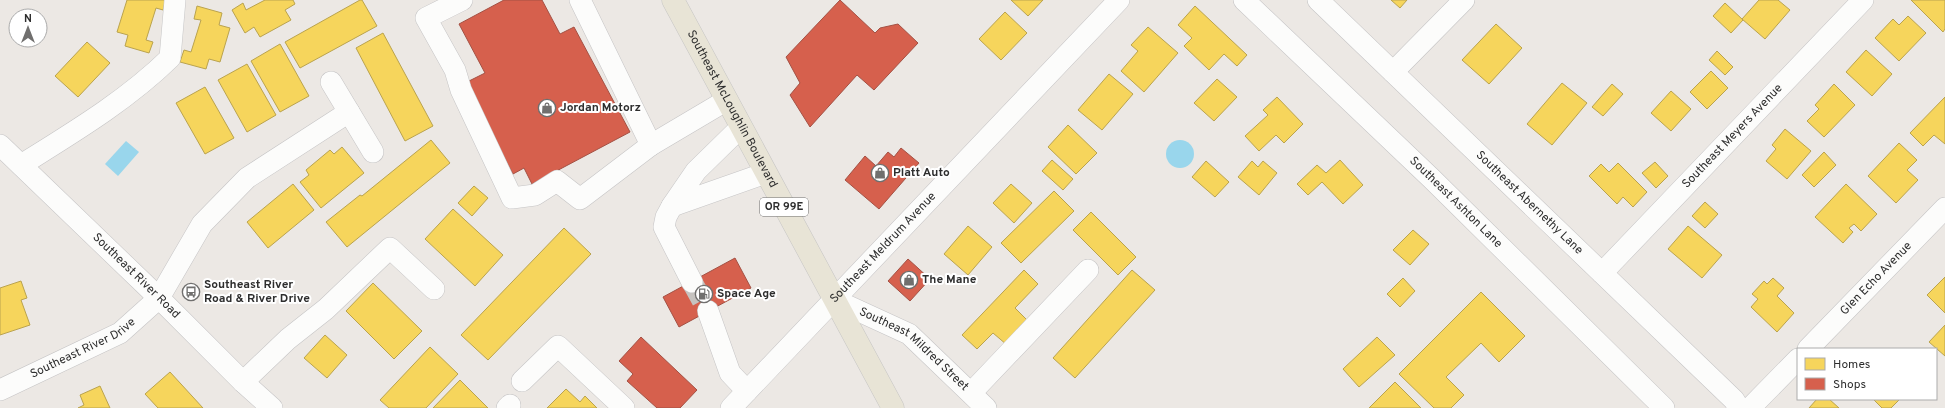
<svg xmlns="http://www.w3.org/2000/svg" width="1945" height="408" font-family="Overpass,sans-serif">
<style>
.water{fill:#99d6ec}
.homes{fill:#f6d55c;stroke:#baa34e}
.shops{fill:#d6604d;stroke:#a45144}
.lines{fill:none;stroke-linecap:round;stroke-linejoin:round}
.minor-tunnel{stroke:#c6c3c0;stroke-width:21;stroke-dasharray:21 10;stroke-linecap:butt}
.minor-casing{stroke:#c5c4c5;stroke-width:22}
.major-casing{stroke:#c6c5c4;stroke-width:23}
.minor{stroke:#fcfcfb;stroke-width:21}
.major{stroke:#e8e4d6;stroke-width:22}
.labels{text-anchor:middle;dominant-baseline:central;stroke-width:4;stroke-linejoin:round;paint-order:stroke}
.shield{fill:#fff;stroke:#6d6d6d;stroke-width:1}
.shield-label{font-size:11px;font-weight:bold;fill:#2e2e2e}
.poi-label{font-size:12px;font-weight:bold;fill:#2e2e2e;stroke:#fff;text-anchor:start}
.street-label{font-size:12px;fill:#2e2e2e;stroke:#fff}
</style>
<rect width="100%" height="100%" fill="#ece8e4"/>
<g class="water">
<circle cx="1180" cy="154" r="14"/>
<polygon points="126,141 139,152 118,176 105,164"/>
</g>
<g class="homes">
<polygon points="127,0 166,0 163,10 156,8 146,40 153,42 149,53 125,46 128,35 117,32"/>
<polygon points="265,0 293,0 295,4 285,10 291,20 260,37 254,27 245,33 232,10 243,3 246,10"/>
<polygon points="360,0 362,0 377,26 300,68 285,42"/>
<polygon points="1011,0 1043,0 1028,16"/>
<polygon points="1391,0 1407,0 1400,8"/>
<polygon points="1759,0 1778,0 1790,10 1765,39 1742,19"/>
<polygon points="1911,0 1945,0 1945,29 1943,32"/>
<polygon points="1725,3 1743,20 1731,33 1713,16"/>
<polygon points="197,6 222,13 219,25 230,28 220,62 209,59 206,69 180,62 184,50 191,52 201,20 194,19"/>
<polygon points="1195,6 1247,55 1237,66 1224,54 1209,70 1184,46 1192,38 1178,25"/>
<polygon points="1005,12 1027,33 1001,60 979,39"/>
<polygon points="1908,16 1926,33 1899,61 1875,38 1893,19 1899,25"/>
<polygon points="1496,24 1522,48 1489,84 1462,60"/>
<polygon points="1148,27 1178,53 1144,92 1121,71 1138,51 1131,45"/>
<polygon points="383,33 433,126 405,141 356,48"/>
<polygon points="87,42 110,63 78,97 55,76"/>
<polygon points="280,44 309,96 280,112 251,61"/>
<polygon points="1866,50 1892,74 1872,96 1846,72"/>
<polygon points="1717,51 1733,67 1725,75 1709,60"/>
<polygon points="247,64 276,115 247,132 218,80"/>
<polygon points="1711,71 1728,88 1707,109 1690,92"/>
<polygon points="1109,74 1133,94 1102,130 1078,110"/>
<polygon points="1217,79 1237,97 1214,121 1194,103"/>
<polygon points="1562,83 1587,103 1552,145 1527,124"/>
<polygon points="1612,84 1623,94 1603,116 1592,107"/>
<polygon points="1834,84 1855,105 1824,137 1807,121 1819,109 1815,105"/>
<polygon points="205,87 234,138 205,154 176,103"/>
<polygon points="1671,91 1691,109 1671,131 1651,113"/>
<polygon points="1277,97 1303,124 1284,143 1276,135 1259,151 1245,136 1268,115 1263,110"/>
<polygon points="1945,97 1945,144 1934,135 1923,146 1910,133"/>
<polygon points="1068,125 1097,153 1076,174 1048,147"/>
<polygon points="1785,129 1811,151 1787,179 1766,161 1776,149 1772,145"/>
<polygon points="431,140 450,163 347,247 326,222 360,195 362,196"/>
<polygon points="1899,143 1917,160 1907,170 1918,180 1896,203 1868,176"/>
<polygon points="342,147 364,173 321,208 300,182 309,175 306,170 330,150 334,154"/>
<polygon points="1824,152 1836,165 1814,187 1802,175"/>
<polygon points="1052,160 1073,179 1063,190 1042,171"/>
<polygon points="1340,160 1363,185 1343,204 1322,182 1308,195 1297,184 1317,165 1326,173"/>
<polygon points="1206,161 1229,182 1215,197 1192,177"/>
<polygon points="1252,161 1258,167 1263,161 1277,173 1259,195 1238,177"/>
<polygon points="1655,162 1668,176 1656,188 1642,173"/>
<polygon points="1618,163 1647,192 1633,207 1623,197 1617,204 1589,176 1601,164 1609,172"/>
<polygon points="293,184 314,210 268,248 247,222"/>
<polygon points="1011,184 1032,203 1014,223 993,203"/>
<polygon points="1846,184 1877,214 1861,231 1854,224 1849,228 1853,232 1843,243 1815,217"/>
<polygon points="474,186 488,198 472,216 458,203"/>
<polygon points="1054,191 1074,211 1021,263 1001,243"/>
<polygon points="1705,202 1718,214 1705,228 1692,216"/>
<polygon points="453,209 503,255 475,286 425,239"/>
<polygon points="1091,212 1136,257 1118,275 1073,230"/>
<polygon points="968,226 992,247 968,275 944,254"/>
<polygon points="1688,226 1722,255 1702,278 1668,249"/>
<polygon points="564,228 591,254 488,360 461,335"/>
<polygon points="1413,230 1429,244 1410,265 1393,250"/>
<polygon points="1024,270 1038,284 1015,308 1029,322 1007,345 993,333 977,349 962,335"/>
<polygon points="1132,270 1155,290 1075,378 1053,358"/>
<polygon points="1945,277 1945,313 1927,295"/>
<polygon points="1403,278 1415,291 1400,307 1387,294"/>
<polygon points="1773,278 1784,288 1777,296 1794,313 1777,332 1751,307 1758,299 1752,294 1764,281 1767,284"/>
<polygon points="21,281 27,298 21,300 30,325 0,335 0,288"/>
<polygon points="373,283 422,331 394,359 346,311"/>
<polygon points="1481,292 1525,336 1499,362 1481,343 1446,377 1464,395 1451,408 1434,408 1399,374"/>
<polygon points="1945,325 1945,356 1929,342"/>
<polygon points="325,335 347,355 327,378 304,358"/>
<polygon points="1377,337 1395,355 1359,387 1343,369"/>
<polygon points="430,347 458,374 426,408 389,408 380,400"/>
<polygon points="170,372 203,408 158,408 145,394"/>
<polygon points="460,380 488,408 433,408"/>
<polygon points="1395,382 1421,408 1369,408"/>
<polygon points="100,386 110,408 78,408 84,405 80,395"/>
<polygon points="566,389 580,402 585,396 597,408 547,408"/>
<polygon points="1817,399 1829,399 1839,408 1809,408"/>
<polygon points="1873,399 1900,399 1891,408 1882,408"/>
</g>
<g class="shops">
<polygon points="504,0 542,0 560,34 574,27 630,132 532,184 524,168 513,174 465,83 485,73 459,24"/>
<polygon points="840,0 875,33 880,28 898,24 918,43 874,90 857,75 810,127 790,95 800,83 786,57"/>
<polygon points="901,148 919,163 879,209 845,180 865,156 876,166 888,152 894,157"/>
<polygon points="735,258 751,288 679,327 663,297"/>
<polygon points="908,259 930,279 910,301 888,281"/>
<polygon points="641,337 697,390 680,408 657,408 627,381 633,374 619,361"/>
</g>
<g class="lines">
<polyline class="minor-tunnel" points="692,282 708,311"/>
<defs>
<g id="minor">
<polyline points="462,0 426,18 455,70 461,90 512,198 535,195 557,181 580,199 651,145 727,100"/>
<polyline points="580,0 651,145"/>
<path id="s1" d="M1244 0 1432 179 1664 408"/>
<path id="s2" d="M1318 0 1734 400 1739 408"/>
<polyline points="1393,72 1464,0"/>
<polyline points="331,82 373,152"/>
<polyline points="741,127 696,171 672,206 766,173"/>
<path id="s3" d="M0 145 159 298 243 382 272 408"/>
<path d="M21 165C72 133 126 101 170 58L175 0"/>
<polyline points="672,206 666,217 664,227 692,282"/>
<path id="s4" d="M1602 273 1863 0"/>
<path id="s5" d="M835 300 909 334 986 408"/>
<polyline points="708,311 730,373 747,391"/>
<path id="s6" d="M1808 349 1945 208"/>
<polyline points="522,381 558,346 624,408"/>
<polyline points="243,382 288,339 326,309 390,248 434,289"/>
<path id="s7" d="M0 390 120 333 159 298 202 224 247 178 349 112"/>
<polyline points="971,393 1088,270"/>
<polyline points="507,408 510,405"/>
<path id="s8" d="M731 408 1119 0"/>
<polyline points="1750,408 1798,359"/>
</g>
<g id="major">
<path id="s9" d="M673 0 893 408"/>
</g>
</defs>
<use href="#minor" class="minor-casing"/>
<use href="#major" class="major-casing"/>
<use href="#minor" class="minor"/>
<use href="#major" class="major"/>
</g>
<defs>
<symbol id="shop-ring" viewBox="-11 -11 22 22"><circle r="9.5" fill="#fff" stroke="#706f6e" stroke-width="1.5"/><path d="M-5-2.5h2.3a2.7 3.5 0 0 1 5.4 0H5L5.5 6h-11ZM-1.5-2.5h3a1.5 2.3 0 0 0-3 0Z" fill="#706f6e"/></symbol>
<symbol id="bus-ring" viewBox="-11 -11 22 22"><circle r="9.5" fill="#fff" stroke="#706f6e" stroke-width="1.5"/><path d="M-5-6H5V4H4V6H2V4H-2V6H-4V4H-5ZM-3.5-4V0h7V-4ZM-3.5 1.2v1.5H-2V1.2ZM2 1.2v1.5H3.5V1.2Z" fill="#706f6e"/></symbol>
<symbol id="fuel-ring" viewBox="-11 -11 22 22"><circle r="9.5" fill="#fff" stroke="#706f6e" stroke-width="1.5"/><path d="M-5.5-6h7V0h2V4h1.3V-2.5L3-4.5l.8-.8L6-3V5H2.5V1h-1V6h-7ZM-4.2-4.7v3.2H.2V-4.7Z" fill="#706f6e"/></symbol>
</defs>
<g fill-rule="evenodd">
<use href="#shop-ring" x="537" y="98" width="20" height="20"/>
<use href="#shop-ring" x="870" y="163" width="20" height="20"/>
<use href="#shop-ring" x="899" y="270" width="20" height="20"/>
<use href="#bus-ring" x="181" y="282" width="20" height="20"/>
<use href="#fuel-ring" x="694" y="284" width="20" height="20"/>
</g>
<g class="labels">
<rect class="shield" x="760" y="198" width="48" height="18" rx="3"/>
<g class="shield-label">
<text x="784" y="207">OR 99E</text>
</g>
<g class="poi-label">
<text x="560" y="108">Jordan Motorz</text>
<text x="893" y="173">Platt Auto</text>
<text x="922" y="280">The Mane</text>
<text x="204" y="285">Southeast River<tspan x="204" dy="14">Road &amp; River Drive</tspan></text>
<text x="717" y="294">Space Age</text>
</g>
<g class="street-label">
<text stroke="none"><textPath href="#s9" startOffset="124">Southeast McLoughlin Boulevard</textPath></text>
<text stroke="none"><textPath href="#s4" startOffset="189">Southeast Meyers Avenue</textPath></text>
<text stroke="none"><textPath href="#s1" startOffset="293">Southeast Ashton Lane</textPath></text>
<text stroke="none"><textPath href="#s2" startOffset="293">Southeast Abernethy Lane</textPath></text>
<text stroke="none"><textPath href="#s8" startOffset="221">Southeast Meldrum Avenue</textPath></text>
<text stroke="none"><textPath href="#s3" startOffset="189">Southeast River Road</textPath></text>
<text stroke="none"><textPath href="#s6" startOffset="98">Glen Echo Avenue</textPath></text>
<text stroke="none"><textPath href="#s7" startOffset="93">Southeast River Drive</textPath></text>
<text stroke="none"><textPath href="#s5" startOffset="94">Southeast Mildred Street</textPath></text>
</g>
</g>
<rect x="1797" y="348" width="140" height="52" fill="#ffffff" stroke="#ababab"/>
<rect x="1805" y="358" width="20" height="12" fill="#f6d55c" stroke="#ababab"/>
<text x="1833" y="368" font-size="12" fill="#2e2e2e">Homes</text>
<rect x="1805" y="378" width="20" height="12" fill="#d6604d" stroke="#ababab"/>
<text x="1833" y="388" font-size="12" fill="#2e2e2e">Shops</text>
<g transform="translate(28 28)"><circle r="19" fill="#ffffff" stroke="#ababab"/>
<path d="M0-3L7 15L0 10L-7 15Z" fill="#706f6e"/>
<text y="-6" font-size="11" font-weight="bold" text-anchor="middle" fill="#2e2e2e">N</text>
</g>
</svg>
